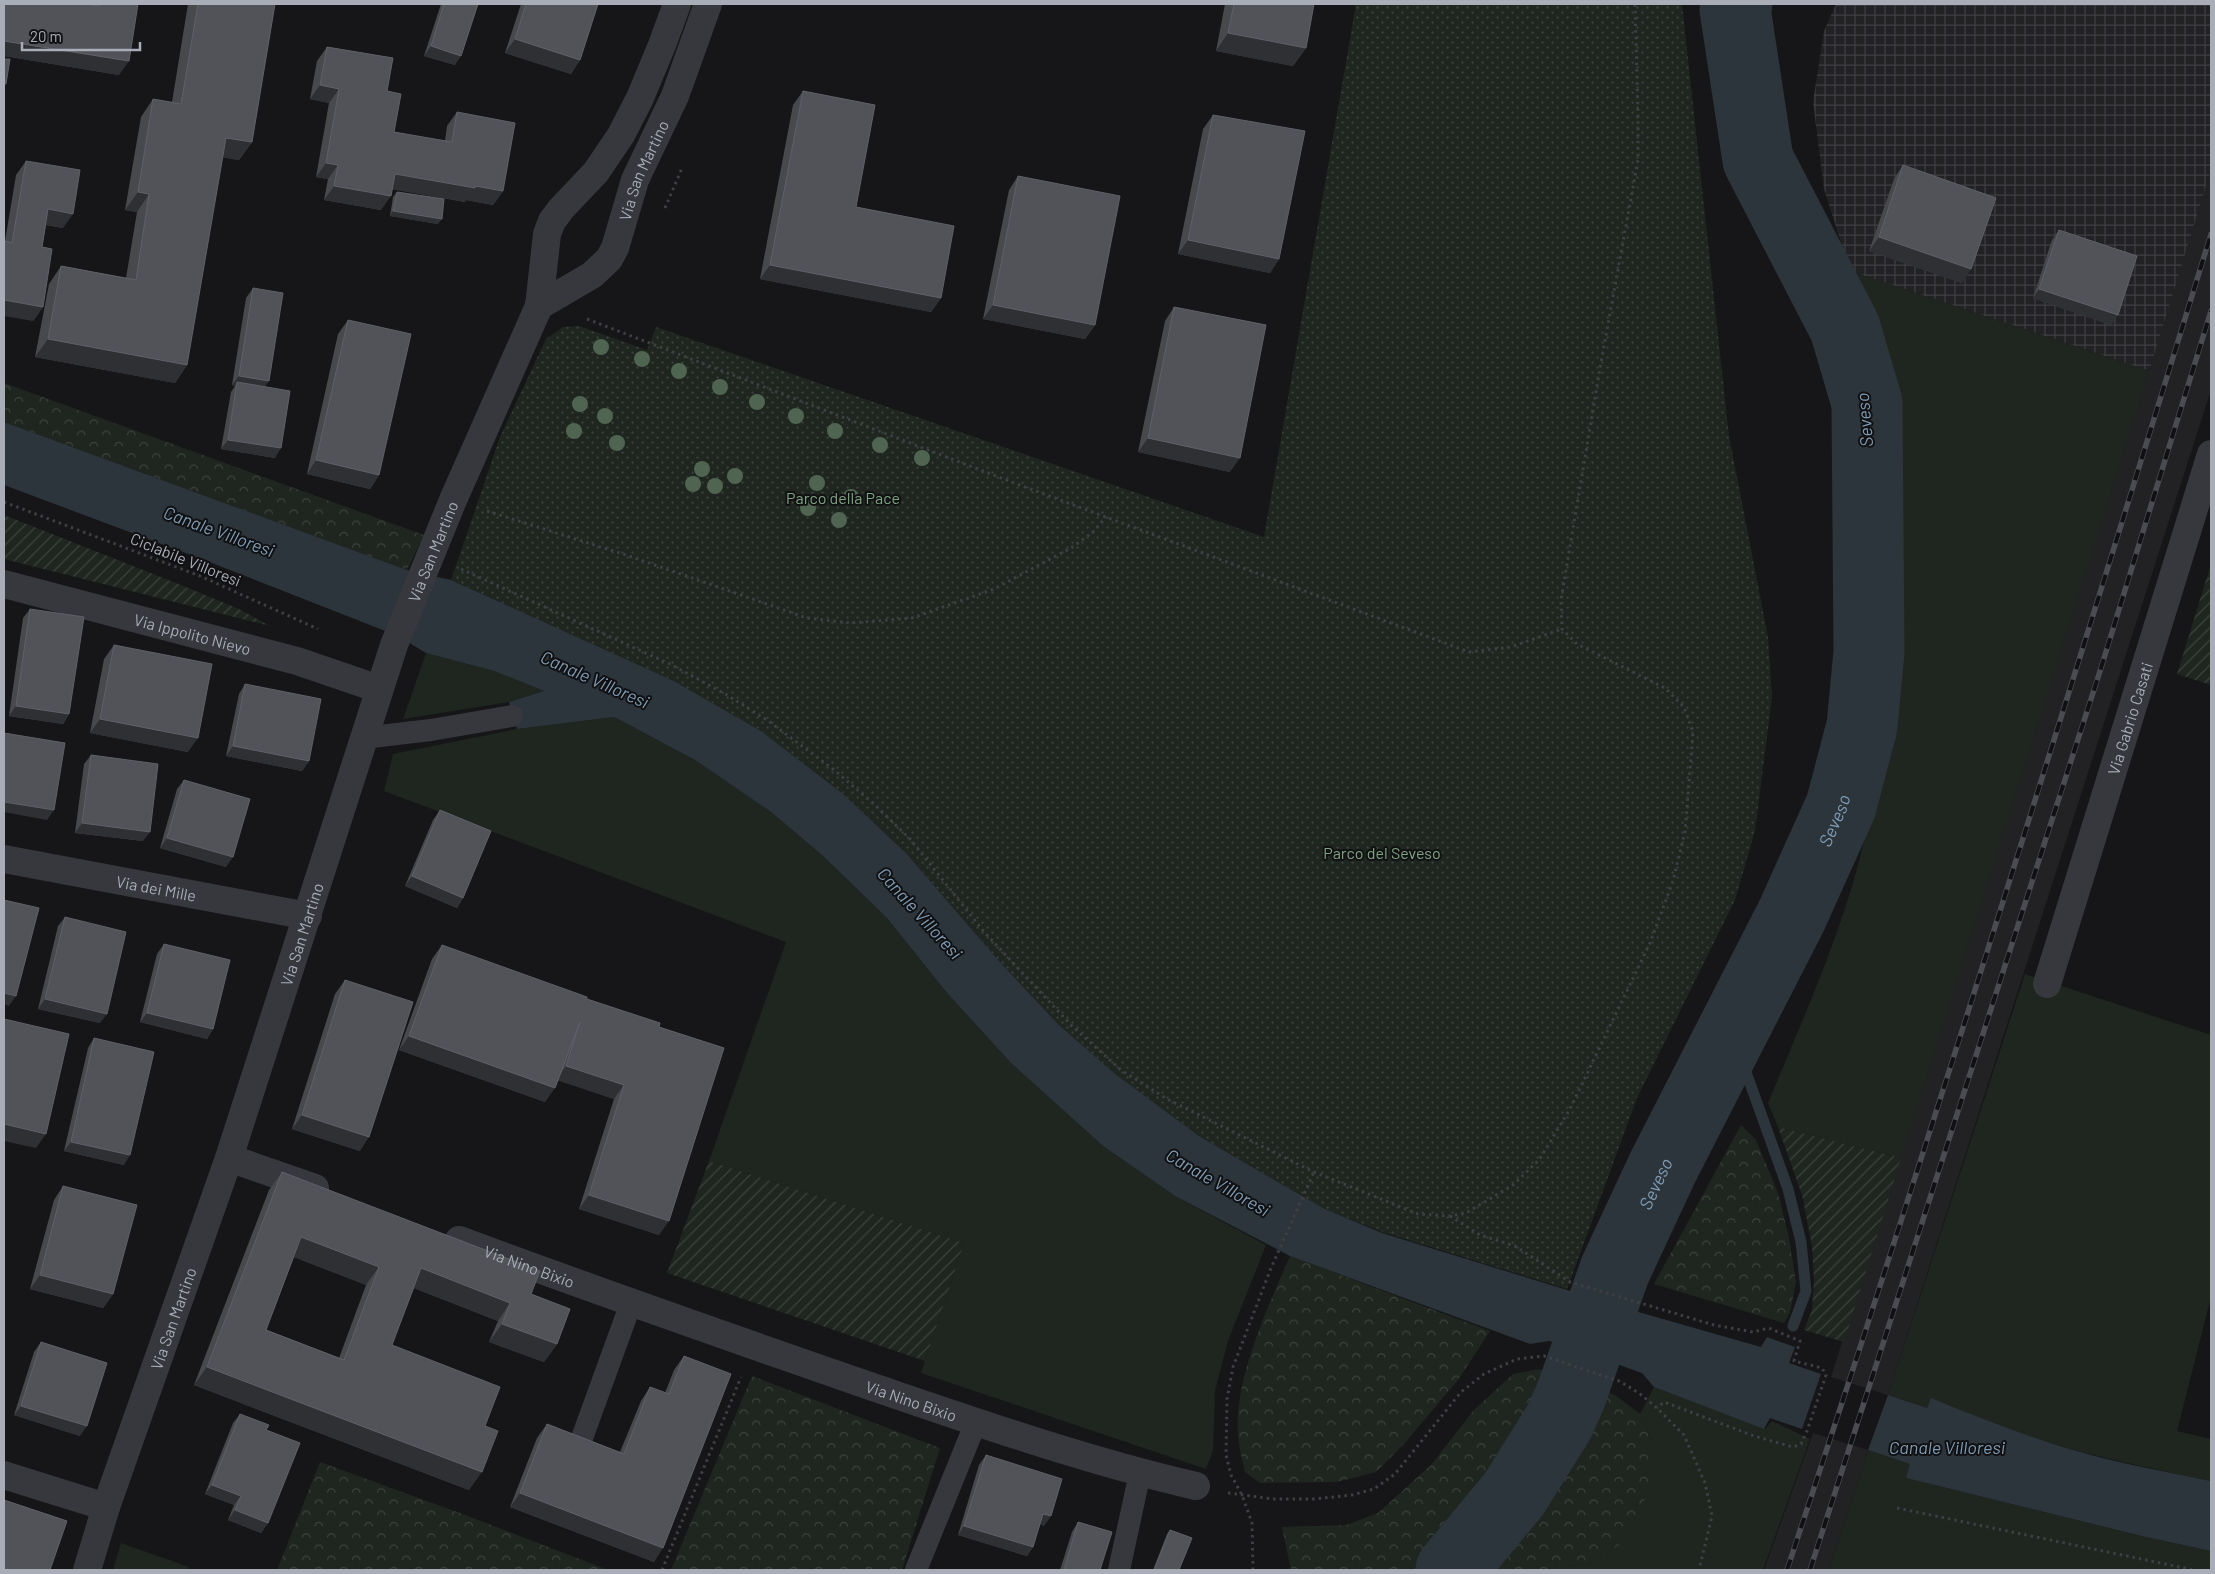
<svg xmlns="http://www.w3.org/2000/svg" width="2215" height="1574" font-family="Barlow,sans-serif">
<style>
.built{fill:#222225}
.industrial{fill:url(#industrial-grid)}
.grass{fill:#1e261f}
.forest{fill:url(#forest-crowns)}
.park{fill:url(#park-dots)}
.garden{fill:url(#garden-furrows)}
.water{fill:#2c353c}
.pier{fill:#161618}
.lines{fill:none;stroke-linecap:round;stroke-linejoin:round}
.stream{stroke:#2c353c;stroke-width:11}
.river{stroke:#2c353c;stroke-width:71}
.path{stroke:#3d3f44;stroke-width:3;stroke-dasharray:2.5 4;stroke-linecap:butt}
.service{stroke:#37383d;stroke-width:22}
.minor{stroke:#37383d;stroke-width:28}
.tertiary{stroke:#37383d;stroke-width:28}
.rail-casing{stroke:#4a4c52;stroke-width:5.5}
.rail{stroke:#111113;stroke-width:4;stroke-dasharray:11;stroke-linecap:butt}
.tree{fill:#506452}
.wall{fill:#47494d;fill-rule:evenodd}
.shaded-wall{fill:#2f3033}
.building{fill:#525359;stroke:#5f6168;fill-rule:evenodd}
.labels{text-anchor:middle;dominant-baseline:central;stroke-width:4;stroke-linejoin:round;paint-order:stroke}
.street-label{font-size:16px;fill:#a8adb8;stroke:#111113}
.park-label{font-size:16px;fill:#7fa381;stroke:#111113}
.water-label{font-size:18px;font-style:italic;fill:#7f9bb3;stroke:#111113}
</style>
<defs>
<pattern id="industrial-grid" width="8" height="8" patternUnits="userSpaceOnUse" patternTransform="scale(1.25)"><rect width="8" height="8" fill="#222225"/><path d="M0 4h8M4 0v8" fill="none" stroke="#3f3f43"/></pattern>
<pattern id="forest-crowns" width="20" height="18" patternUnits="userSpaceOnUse" patternTransform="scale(1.25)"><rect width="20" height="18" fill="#1e261f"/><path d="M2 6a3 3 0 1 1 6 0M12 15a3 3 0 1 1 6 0" fill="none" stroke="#3c433d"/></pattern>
<pattern id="park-dots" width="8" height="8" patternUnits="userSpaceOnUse" patternTransform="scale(1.25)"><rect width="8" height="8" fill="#1e261f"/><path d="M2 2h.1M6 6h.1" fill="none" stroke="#3c433d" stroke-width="1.8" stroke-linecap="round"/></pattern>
<pattern id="garden-furrows" width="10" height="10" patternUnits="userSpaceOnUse" patternTransform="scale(1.25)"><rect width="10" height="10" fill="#1e261f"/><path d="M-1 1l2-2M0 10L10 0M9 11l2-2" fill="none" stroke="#3c433d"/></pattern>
</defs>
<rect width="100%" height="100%" fill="#161618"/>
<g class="built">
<polygon points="2211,170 2211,390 1888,1395 1831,1377"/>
<polygon points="1813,1433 1868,1450 1829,1570 1764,1570"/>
</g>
<polygon class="industrial" points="1836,4 2211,4 2211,170 2149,371 1850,271 1824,189 1813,102 1824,31"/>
<g class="grass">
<path d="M1850 271 2149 371 1901 1158 1778 1127 1768 1103C1803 1018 1843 932 1864 841 1893 718 1898 587 1886 461 1884 437 1884 412 1879 388 1872 349 1860 310 1850 271Z"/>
<polygon points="426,653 494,671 544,691 509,702 403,719"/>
<polygon points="614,717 695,760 771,812 823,856 887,918 947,993 1011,1063 1103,1146 1175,1196 1266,1245 1228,1341 1215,1391 1213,1451 1206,1469 921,1373 964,1243 709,1161 786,942 384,791 393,754 517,729"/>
<path d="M2025 974 2211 1035V1297L2177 1431 2211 1439V1481C2163 1471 2115 1461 2067 1448 2021 1435 1976 1416 1931 1399L1927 1408 1888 1395Z"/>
<polygon points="1654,1387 1765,1429 1772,1421 1810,1439 1763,1570 1561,1570 1566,1566 1595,1563 1652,1440 1640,1414"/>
<polygon points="1868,1450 1911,1464 1906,1478 2146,1537 2211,1551 2211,1570 1829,1570"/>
<polygon points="121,1543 189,1567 188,1570 113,1570"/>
</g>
<g class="forest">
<polygon points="4,383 424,535 407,570 4,422"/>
<polygon points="1741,1125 1756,1140 1778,1193 1789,1238 1796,1282 1790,1312 1784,1323 1654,1284"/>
<path d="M1290 1256 1490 1331 1458 1380 1404 1444 1376 1472 1337 1482 1260 1483 1245 1472C1242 1460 1239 1447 1238 1435 1234 1378 1268 1307 1290 1256Z"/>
<polygon points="1539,1369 1615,1395 1640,1414 1652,1440 1649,1491 1620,1544 1595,1563 1566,1566 1561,1570 1291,1570 1282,1527 1346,1525 1378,1513 1431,1465 1473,1411 1513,1374"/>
<polygon points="752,1376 940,1448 902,1570 671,1570"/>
<polygon points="320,1462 468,1516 608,1570 277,1570"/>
</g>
<polygon class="park" points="1356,4 1682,4 1729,436 1768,637 1772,697 1755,831 1735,900 1637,1098 1567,1289 1382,1232 1325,1209 1199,1136 1114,1073 1059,1025 999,961 906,853 842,793 761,731 674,681 451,580 500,437 546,339 563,327 579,326 647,350 656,327 1264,537"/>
<g class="garden">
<polygon points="4,515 181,585 239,609 270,626 4,559"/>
<polygon points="2211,564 2211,685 2177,674"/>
<polygon points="1778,1127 1901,1158 1844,1342 1804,1330 1812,1310 1814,1281 1812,1246 1802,1195"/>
<polygon points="709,1161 964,1243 925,1361 667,1273"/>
</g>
<g class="water">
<polygon points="4,422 407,570 451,580 674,681 761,731 842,793 906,853 999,961 1059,1025 1114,1073 1199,1136 1278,1182 1325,1209 1382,1233 1642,1313 1761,1347 1767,1337 1795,1347 1789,1363 1821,1374 1802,1429 1770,1418 1764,1429 1654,1387 1642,1373 1625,1367 1549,1341 1530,1344 1290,1256 1175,1196 1103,1146 1011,1063 947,993 887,918 823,856 771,812 695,760 614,717 517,729 509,702 544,691 494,671 426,653 398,636 207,561 4,485"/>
<path d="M1888 1395 1927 1408 1931 1398C1975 1416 2018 1433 2063 1447 2112 1462 2162 1471 2211 1481V1551L2146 1537 1906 1478 1910 1464 1868 1450Z"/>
</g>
<g class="pier">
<polygon points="1568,1287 1642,1310 1643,1310 1642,1313 1567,1289"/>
<polygon points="1549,1341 1625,1367 1624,1369 1548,1344"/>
</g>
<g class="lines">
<polyline class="stream" points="1732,1033 1788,1189 1801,1242 1806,1291 1793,1326"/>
<path class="river" id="s1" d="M1451 1570 1514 1494 1559 1422 1571 1395 1615 1270 1663 1167 1792 915 1841 806 1862 726 1869 652 1867 403 1845 328 1758 160 1735 9 1737 4"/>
<g class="path">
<polyline points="665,208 682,168"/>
<polyline points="587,319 1009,481 1469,652 1511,647 1562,629"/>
<polyline points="4,502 200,576 318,629"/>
<polyline points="487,511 626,555 807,618 850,623 912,618 994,589 1071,548 1093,532 1106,517"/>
<polyline points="461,569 670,664 727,695 767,720 833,769 875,805 910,839 985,933 1072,1026 1121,1070 1167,1099 1314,1172 1418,1214 1450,1216 1466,1213 1513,1185 1539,1160 1570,1109 1650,943 1673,881 1685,832 1693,732 1684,707 1665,688 1577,644 1562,629 1561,600 1600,368 1638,160 1638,115 1635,4"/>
<polyline points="1450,1216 1480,1235 1515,1246 1570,1282 1714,1325 1753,1332 1769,1328 1800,1341 1794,1361 1822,1368 1826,1375 1807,1431 1801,1444 1793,1447 1754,1436 1664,1402 1657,1408"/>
<polyline points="1228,1493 1273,1499 1314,1499 1352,1495 1374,1489 1395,1474 1461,1392 1484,1374 1517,1359 1544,1356 1619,1381 1639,1393 1657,1408 1684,1435 1705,1483 1712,1516 1699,1570"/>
<polyline points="1897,1508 2194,1570"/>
<polyline points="662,1570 741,1377"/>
<polyline points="1253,1570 1252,1523 1242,1495 1231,1475 1226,1455 1227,1399 1233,1367 1271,1268 1314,1172"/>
</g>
<g class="service">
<polyline points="363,738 431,730 512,716"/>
<polyline points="582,1438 631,1303"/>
<polyline points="916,1570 976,1422"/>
<polyline points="1119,1570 1140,1473"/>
</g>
<g class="minor">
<path id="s2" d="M4 584 297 661 379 689"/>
<path id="s3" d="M4 859 308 916"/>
<path id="s4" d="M2047 984 2211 454"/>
<polyline points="229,1158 315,1188"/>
<path id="s5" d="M459 1240C595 1290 731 1338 867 1385 976 1422 1084 1460 1196 1486"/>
<polyline points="4,1475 106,1507"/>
</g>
<g class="tertiary">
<path id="s6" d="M539 306 592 275 609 259 615 248 635 180 675 96 708 4"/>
<path id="s7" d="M87 1570 106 1507 229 1158 394 645 453 500 539 306 547 234 552 221 561 209 596 172 621 135 640 98 662 45 677 4"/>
</g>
<defs>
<g id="rail">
<path d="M1787 1570C1934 1126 2074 680 2211 234"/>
<polyline points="1810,1570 2101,668 2211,311"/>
</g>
</defs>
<use href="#rail" class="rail-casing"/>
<use href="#rail" class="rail"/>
</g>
<g class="tree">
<circle cx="601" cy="347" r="8"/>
<circle cx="642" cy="359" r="8"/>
<circle cx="679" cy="371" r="8"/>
<circle cx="720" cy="387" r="8"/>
<circle cx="757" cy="402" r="8"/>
<circle cx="580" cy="404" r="8"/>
<circle cx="605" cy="416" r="8"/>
<circle cx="796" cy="416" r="8"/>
<circle cx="574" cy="431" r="8"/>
<circle cx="835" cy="431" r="8"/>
<circle cx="617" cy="443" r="8"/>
<circle cx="880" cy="445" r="8"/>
<circle cx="922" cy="458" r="8"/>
<circle cx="702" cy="469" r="8"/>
<circle cx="735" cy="476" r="8"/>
<circle cx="817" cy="483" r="8"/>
<circle cx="693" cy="484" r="8"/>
<circle cx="715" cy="486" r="8"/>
<circle cx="851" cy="497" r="8"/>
<circle cx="808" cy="508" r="8"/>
<circle cx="839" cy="520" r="8"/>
</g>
<g class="wall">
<polygon points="4,4 93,5 93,4 138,4 119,75 4,56"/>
<polygon points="188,4 275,4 252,142 239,160 222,157 187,365 175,383 35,357 49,284 61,266 126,278 137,212 125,210 141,117 153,99 172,102"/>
<polygon points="441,4 478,4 455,65 424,56"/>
<polygon points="521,4 598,4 580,60 571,74 505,53"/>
<polygon points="1225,4 1314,4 1306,48 1293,66 1216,51"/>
<polygon points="327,47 387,91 394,132 445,141 447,126 457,112 503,191 493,205 466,200 465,202 392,189 381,210 324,200 328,179 316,177 329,103 310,99 317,61"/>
<polygon points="803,91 856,207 941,298 931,312 760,279 793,105"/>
<polygon points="1213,115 1279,259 1270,273 1178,254 1203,129"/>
<polygon points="26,161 63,228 46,225 42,247 43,307 33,321 5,241 16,175"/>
<polygon points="1903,165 1962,283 1869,251 1894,179"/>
<polygon points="1018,176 1095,325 1085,339 983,319 1009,190"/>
<polygon points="397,192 438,224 390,216 393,197"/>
<polygon points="2059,230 2118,315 2111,325 2033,298 2052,240"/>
<polygon points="253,288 265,387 275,458 221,449 231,392 235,386 232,385 246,298"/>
<polygon points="1174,307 1230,472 1138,452 1165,321"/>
<polygon points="348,320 379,475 370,489 307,474 338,334"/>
<polygon points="30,609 69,714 63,724 9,716 23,618"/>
<polygon points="114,645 188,752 90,733 104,659"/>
<polygon points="245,684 309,761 302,771 226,756 239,694"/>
<polygon points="91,755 143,841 75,833 84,764"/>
<polygon points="184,780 226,867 160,848 177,789"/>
<polygon points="440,810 463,898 457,908 405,886 433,820"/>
<polygon points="65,917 100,1023 38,1009 58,926"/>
<polygon points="164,944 213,1029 207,1039 140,1022 157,954"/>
<polygon points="442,945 587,999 659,1027 659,1235 579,1209 614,1099 558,1080 545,1102 399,1050 432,959"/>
<polygon points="345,980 360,1151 292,1129 335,994"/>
<polygon points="94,1038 124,1165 64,1151 88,1048"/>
<path d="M282 1172 531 1294 557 1344 544 1362 489 1342 498 1321 414 1288 392 1345 485 1426 469 1490 194 1385 269 1190ZM294 1257 366 1285 339 1358 266 1330Z"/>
<polygon points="63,1186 113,1294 103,1308 30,1289 54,1200"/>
<polygon points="41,1342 80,1436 14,1415 34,1352"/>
<polygon points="684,1356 654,1562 510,1507 537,1438 547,1424 620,1452 641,1401 650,1387 665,1393 674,1370"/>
<polygon points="240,1414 266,1430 268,1523 261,1533 228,1520 234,1505 205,1494 233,1423"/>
<polygon points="986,1455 1044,1526 1040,1524 1033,1547 1027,1556 958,1535 979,1465"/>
<polygon points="1078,1522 1100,1570 1060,1570 1072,1532"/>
<polygon points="1170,1530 1179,1570 1153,1570 1167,1534"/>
</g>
<g class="shaded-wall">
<polygon points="1228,33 1306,48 1293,66 1216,51"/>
<polygon points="515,39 580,60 571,74 505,53"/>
<polygon points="4,41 129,61 119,75 4,56"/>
<polygon points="431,46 461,56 455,65 424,56"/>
<polygon points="320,85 339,89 329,103 310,99"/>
<polygon points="226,138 252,142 239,160 213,156"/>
<polygon points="326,163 338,165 328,179 316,177"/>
<polygon points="395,174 475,186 503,191 493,205 466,200 465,202 385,188"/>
<polygon points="334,186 391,196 381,210 324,200"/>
<polygon points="138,192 149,194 137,212 125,210"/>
<polygon points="48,209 73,214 63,228 38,223"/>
<polygon points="393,211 442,219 438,224 390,216"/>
<polygon points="1879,237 1971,269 1962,283 1869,251"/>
<polygon points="1188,240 1279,259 1270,273 1178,254"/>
<polygon points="770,265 941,298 931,312 760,279"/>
<polygon points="2039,289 2118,315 2111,325 2033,298"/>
<polygon points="4,300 43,307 33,321 4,316"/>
<polygon points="993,305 1095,325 1085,339 983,319"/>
<polygon points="48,339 187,365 175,383 35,357"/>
<polygon points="239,376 269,381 262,391 237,382 235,386 232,385"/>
<polygon points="1148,438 1240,458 1230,472 1138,452"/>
<polygon points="228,440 281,448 275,458 221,449"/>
<polygon points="316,460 379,475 370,489 307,474"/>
<polygon points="16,706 69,714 63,724 9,716"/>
<polygon points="100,719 198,738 188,752 90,733"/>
<polygon points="233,746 309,761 302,771 226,756"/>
<polygon points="4,802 54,810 47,820 4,812"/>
<polygon points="82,823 150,832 143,841 75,833"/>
<polygon points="167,838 233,857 226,867 160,848"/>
<polygon points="412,876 463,898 457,908 405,886"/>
<polygon points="4,993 16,996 9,1006 4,1004"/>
<polygon points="45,999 107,1014 100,1023 38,1009"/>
<polygon points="147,1013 213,1029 207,1039 140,1022"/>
<polygon points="409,1036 555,1088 545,1102 399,1050"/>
<polygon points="566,1066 624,1085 614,1099 556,1080"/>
<polygon points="302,1115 369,1137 360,1151 292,1129"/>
<polygon points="4,1124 46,1134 36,1148 4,1141"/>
<polygon points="71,1142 130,1155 124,1165 64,1151"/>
<polygon points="589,1195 669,1221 659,1235 579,1209"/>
<polygon points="301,1237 379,1267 366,1285 289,1255"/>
<polygon points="421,1268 510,1303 498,1321 408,1286"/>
<polygon points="40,1275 113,1294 103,1308 30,1289"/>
<polygon points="502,1324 557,1344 544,1362 489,1342"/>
<polygon points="207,1367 482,1472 469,1490 194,1385"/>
<polygon points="21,1406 87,1426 80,1436 14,1415"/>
<polygon points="212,1485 241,1496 234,1505 205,1494"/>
<polygon points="520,1493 663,1548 654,1562 510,1507"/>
<polygon points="235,1510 268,1523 261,1533 228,1520"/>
<polygon points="1043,1514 1051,1516 1044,1526 1037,1523"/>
<polygon points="964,1526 1033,1547 1027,1556 958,1535"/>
</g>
<g class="building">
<polygon points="4,4 83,4 101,6 101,4 138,4 129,61 4,41"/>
<polygon points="198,4 275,4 252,142 226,138 187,365 48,339 61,266 136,280 149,194 138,192 153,99 181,104"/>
<polygon points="444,4 478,4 461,56 431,46"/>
<polygon points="526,4 598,4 580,60 515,39"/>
<polygon points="1234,4 1314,4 1306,48 1228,33"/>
<polygon points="327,47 393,58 387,91 401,94 394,132 452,142 457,112 515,123 503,191 475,186 475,188 395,174 391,196 334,186 338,165 326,163 339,89 320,85"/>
<polygon points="4,59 10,59 6,84 4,84"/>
<polygon points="803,91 875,105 856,207 954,226 941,298 770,265"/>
<polygon points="1213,115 1305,131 1279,259 1188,240"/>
<polygon points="26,161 80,170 73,214 48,209 42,247 52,249 43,307 4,300 4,241 12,243"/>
<polygon points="1903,165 1996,198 1971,269 1879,237"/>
<polygon points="1018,176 1120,196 1095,325 993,305"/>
<polygon points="397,192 444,199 442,219 393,211"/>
<polygon points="2059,230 2137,256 2118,315 2039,289"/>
<polygon points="253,288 283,293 269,381 239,376"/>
<polygon points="1174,307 1266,325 1240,458 1148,438"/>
<polygon points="348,320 411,334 379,475 316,460"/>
<polygon points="237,382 290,391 281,448 228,440"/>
<polygon points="30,609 84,617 69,714 16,706"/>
<polygon points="114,645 212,664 198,738 100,719"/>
<polygon points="245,684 321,699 309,761 233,746"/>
<polygon points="4,733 65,743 54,810 4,802"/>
<polygon points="91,755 158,764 150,832 82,823"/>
<polygon points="184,780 250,799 233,857 167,838"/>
<polygon points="440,810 491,831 463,898 412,876"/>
<polygon points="4,900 39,908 16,996 4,993"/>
<polygon points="65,917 126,932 107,1014 45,999"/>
<polygon points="164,944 230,960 213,1029 147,1013"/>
<polygon points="442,945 587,997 587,999 660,1023 659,1027 724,1048 669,1221 589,1195 624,1085 566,1066 580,1022 555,1088 409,1036"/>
<polygon points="345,980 413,1002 369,1137 302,1115"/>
<polygon points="4,1019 69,1034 46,1134 4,1124"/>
<polygon points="94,1038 154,1052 130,1155 71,1142"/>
<path d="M282 1172 540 1271 531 1294 570 1309 557 1344 502 1324 510 1303 421 1268 392 1345 500 1387 485 1426 498 1431 482 1472 207 1367ZM301 1237 379 1267 344 1360 266 1330Z"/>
<polygon points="63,1186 137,1205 113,1294 40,1275"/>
<polygon points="41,1342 107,1363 87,1426 21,1406"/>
<polygon points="684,1356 731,1374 663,1548 520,1493 547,1424 624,1454 650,1387 669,1394"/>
<polygon points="240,1414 269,1425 266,1430 300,1443 268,1523 235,1510 241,1496 212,1485"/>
<polygon points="986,1455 1062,1479 1051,1516 1043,1514 1033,1547 964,1526"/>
<polygon points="4,1500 67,1521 50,1570 4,1570"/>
<polygon points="1078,1522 1112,1532 1100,1570 1064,1570"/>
<polygon points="1170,1530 1192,1538 1179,1570 1154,1570"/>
</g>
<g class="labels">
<g class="street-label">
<text stroke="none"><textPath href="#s6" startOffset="180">Via San Martino</textPath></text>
<text stroke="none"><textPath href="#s7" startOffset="1076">Via San Martino</textPath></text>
<text transform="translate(186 559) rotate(22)">Ciclabile Villoresi</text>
<text stroke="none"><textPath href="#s2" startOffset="195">Via Ippolito Nievo</textPath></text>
<text stroke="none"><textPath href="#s4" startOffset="278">Via Gabrio Casati</textPath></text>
<text stroke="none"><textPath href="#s3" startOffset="155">Via dei Mille</textPath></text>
<text stroke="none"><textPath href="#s7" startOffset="671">Via San Martino</textPath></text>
<text stroke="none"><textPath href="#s5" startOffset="75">Via Nino Bixio</textPath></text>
<text stroke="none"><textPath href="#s7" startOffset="266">Via San Martino</textPath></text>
<text stroke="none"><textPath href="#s5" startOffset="480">Via Nino Bixio</textPath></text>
</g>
<g class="park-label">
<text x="843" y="497">Parco della Pace</text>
<text x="1382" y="852">Parco del Seveso</text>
</g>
<g class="water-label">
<text transform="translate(1864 420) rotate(-95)">Seveso</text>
<text transform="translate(219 531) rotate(20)">Canale Villoresi</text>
<text transform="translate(595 679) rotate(24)">Canale Villoresi</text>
<text stroke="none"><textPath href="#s1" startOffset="846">Seveso</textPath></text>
<text transform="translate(920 913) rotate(48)">Canale Villoresi</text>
<text transform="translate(1218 1182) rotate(30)">Canale Villoresi</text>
<text stroke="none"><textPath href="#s1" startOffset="441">Seveso</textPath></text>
<text x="1947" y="1447">Canale Villoresi</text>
</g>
</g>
<rect width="2215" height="1574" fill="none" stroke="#a8adb8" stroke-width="10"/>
<path d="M22 42v8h118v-8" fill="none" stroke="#a8adb8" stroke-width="2.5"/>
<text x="30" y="42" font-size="15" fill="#a8adb8" stroke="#111113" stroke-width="4" paint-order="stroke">20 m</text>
</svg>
